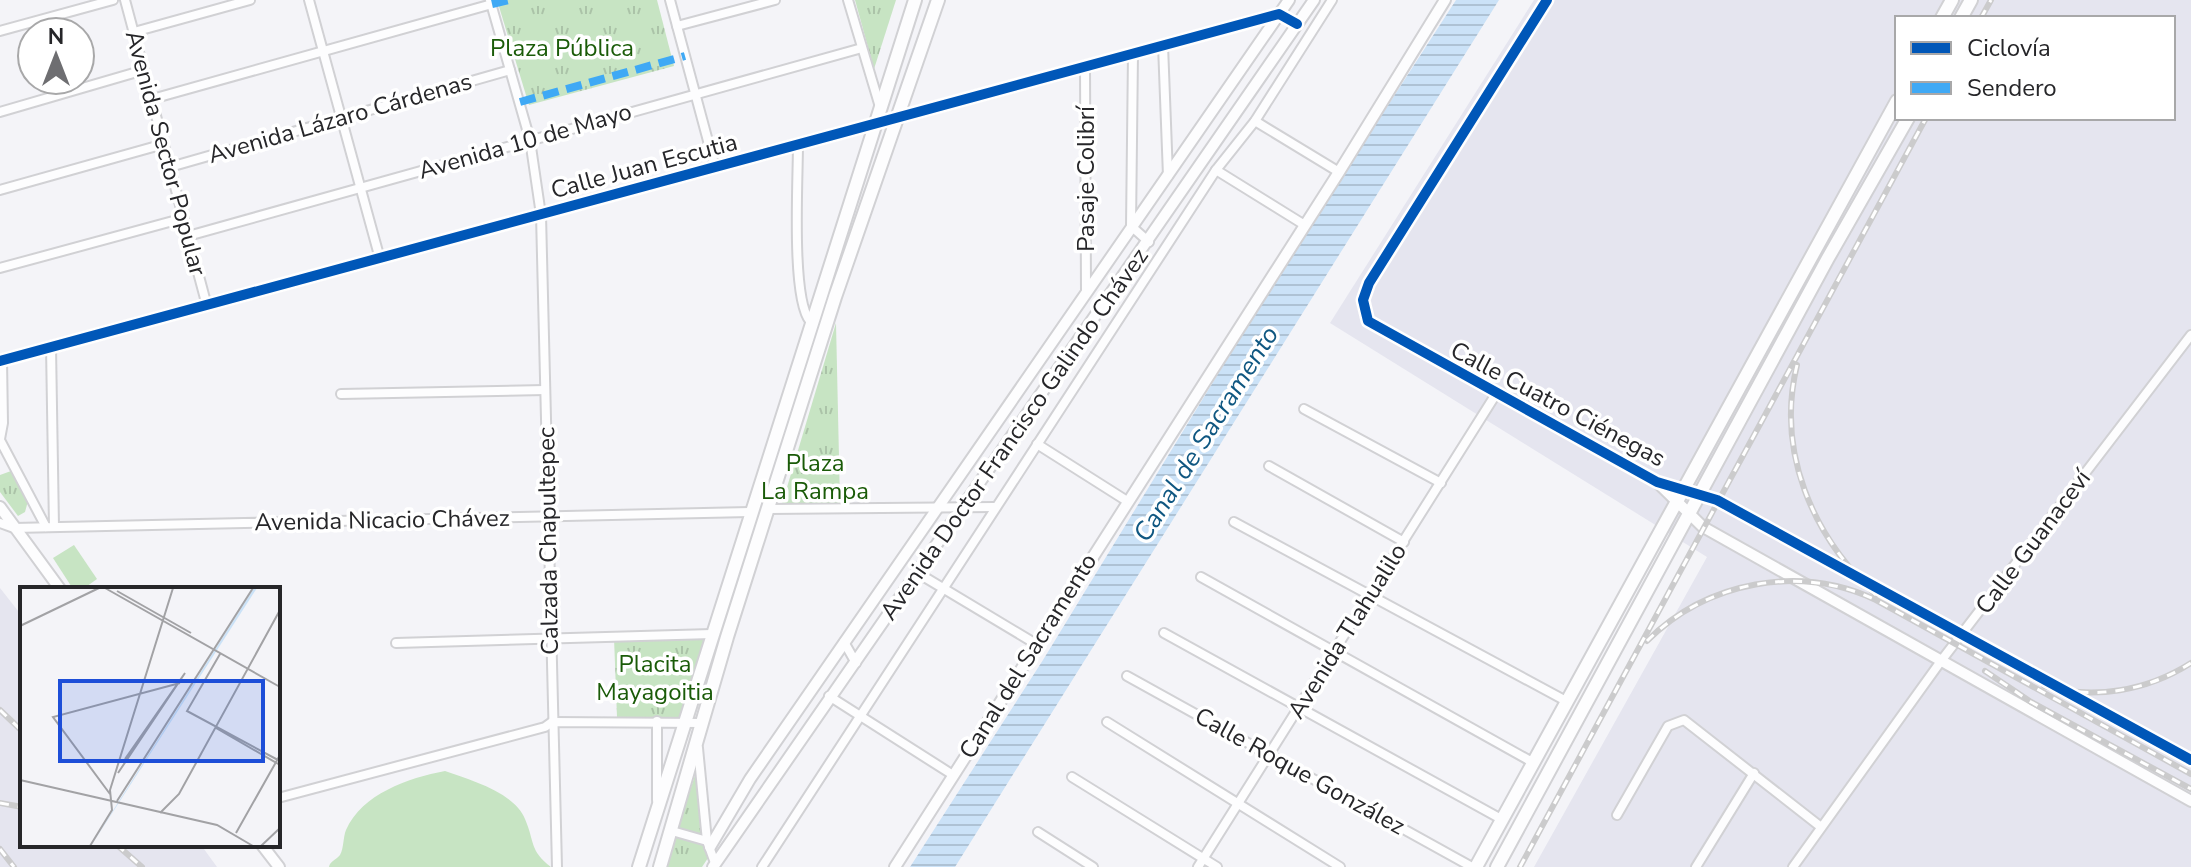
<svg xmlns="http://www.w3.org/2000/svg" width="2191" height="867" font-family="'Nunito Sans',sans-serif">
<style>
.built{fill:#e5e5ef;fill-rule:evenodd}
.grass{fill:#c7e4c3}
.park{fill:url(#park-tufts)}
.water{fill:url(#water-rules)}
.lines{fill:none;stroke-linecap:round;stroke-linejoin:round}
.minor-casing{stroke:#d1d1d4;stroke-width:12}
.tertiary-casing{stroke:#d1d1d4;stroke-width:14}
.primary-casing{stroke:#d1d1d4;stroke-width:16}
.minor{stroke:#fdfdfe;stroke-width:8}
.tertiary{stroke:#fdfdfe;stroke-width:10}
.primary{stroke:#fdfdfe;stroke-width:12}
.rail-casing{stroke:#cbcbcc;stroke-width:6}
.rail{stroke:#fff;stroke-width:3;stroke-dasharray:9;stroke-linecap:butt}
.quiet{stroke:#3fa9f5;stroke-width:8;stroke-dasharray:16 8;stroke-linecap:butt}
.cycleway-casing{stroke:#fff;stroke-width:15}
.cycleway{stroke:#0057b8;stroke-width:10}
.labels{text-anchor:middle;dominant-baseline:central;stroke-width:7;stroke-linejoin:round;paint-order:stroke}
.park-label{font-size:24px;fill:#1a5b08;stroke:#fff}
.street-label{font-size:24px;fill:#262629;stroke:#fff}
.water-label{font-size:26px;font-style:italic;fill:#0f5781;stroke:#fff}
.inset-road{fill:none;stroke:#a2a2a5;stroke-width:2}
.view{fill:#1d4ed8;fill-opacity:0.15;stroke:#1d4ed8;stroke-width:4}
.inset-edge{fill:none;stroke:#262629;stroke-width:4}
</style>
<defs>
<pattern id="park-tufts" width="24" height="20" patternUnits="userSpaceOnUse" patternTransform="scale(2)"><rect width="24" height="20" fill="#c7e4c3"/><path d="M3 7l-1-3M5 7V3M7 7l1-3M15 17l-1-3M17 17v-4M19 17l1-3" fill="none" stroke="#abc3a8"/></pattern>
<pattern id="water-rules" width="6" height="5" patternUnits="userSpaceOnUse" patternTransform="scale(2)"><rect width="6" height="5" fill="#cbe2f7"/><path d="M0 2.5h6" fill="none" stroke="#aec2d4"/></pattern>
</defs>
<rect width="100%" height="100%" fill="#f4f4f8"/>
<g class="built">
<path d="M1534 0H2191V867H1534L1707 557 1330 323ZM1897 18H2173V118H1897Z"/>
<polygon points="0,588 22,616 22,845 201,845 217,867 0,867"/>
</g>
<g class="grass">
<polygon points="74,545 97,579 83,589 73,589 53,558"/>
<path d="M445 771C470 780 514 792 525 819 535 842 529 850 551 867H329C330 861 335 861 340 855 344 848 343 837 346 830 362 794 408 778 445 771Z"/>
</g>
<g class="park">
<polygon points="497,0 657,0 674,66 529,105"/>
<polygon points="855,0 896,0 874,69"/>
<polygon points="836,323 840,503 782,504"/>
<polygon points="11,471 28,501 25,512 18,516 0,492 0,475"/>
<polygon points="710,636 684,718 617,717 614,638"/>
<polygon points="698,766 710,855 702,867 665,867"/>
</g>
<polygon class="water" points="1456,0 1499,0 955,867 910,867 1043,660 1281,271"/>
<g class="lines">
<defs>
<g id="minor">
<polyline points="125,0 207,306"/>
<polyline points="309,0 380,259"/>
<polyline points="490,0 530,140 541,215 557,867"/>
<polyline points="670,0 715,167"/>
<polyline points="848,0 880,107"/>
<polyline points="677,26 775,0"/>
<polyline points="0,31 113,0"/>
<polyline points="134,32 250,0"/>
<polyline points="1163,45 1168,176"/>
<polyline points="1133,54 1131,226 1149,242"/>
<polyline points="1085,66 1086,291"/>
<polyline points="152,99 492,4"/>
<polyline points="0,112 144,70"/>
<polyline points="1255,121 1339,172"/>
<path d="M798 145C798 179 791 299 810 321"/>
<polyline points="170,167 510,70"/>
<polyline points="1216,170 1303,224"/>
<polyline points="0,190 164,144"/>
<polyline points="188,236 862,48"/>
<polyline points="0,268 184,218"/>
<polyline points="51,347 54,527"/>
<polyline points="341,394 545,390"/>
<polyline points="1304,409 1441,483"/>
<polyline points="0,439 3,423 2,360"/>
<polyline points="0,440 46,527"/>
<polyline points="1037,444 1127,501"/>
<polyline points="1269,466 1404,542"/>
<polyline points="768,509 995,507"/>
<polyline points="1234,522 1568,702"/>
<polyline points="0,523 14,528 750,512"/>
<polyline points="916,572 1036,644"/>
<polyline points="1201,577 1534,763"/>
<polyline points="1164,633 1503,820"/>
<polyline points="844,642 856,663"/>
<polyline points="396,643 712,634"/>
<polyline points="1127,676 1472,867"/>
<polyline points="829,696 953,775"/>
<polyline points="657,721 657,800"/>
<polyline points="1107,722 1340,867"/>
<polyline points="698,748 707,841 715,863"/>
<polyline points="1072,777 1217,867"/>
<polyline points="278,798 545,727 552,722 703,723"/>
<polyline points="1617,815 1668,726 1684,720 1821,827"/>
<polyline points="672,831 707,841"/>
<polyline points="1038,832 1093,867"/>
<polyline points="762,867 1216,170 1255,121 1332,0"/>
<polyline points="1198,867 1496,394"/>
<polyline points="1696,867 1754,773"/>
<polyline points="1793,867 1941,661 2191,335"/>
</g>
<g id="tertiary">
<polyline points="1547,0 1369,283 1363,300 1368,321 1657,482 1717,500 2191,760"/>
<polyline points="0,361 1279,14 1297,24"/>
<polyline points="1657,482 1703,527 2191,801"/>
<polyline points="0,507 60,589"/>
<polyline points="262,845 279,867"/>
<polyline points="710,847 750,779 1289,0"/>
<polyline points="713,867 1314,0"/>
<polyline points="895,867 1339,172 1445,0"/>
</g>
<g id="primary">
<polyline points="1942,18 1952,0"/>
<polyline points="1961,18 1971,0"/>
<polyline points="639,867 915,0"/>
<polyline points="660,867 727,637 835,297 938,0"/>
<polyline points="1476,867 1897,101"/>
<polyline points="1497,867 1828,258 1908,118"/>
</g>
</defs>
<use href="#minor" class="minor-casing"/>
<use href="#tertiary" class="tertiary-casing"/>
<use href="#primary" class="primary-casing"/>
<use href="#minor" class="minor"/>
<use href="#tertiary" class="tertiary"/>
<use href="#primary" class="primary"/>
<defs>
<g id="rail">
<polyline points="1981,18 1991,0"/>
<path d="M1797 365C1776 451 1812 536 1876 595"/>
<path d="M1647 641C1707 581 1800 564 1876 600L2191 774"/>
<polyline points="1985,671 2031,702 2191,789"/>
<path d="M2044 686C2094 700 2147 691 2191 663"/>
<polyline points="0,710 22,731"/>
<polyline points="0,803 22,807"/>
<polyline points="117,845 142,867"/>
<polyline points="0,849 14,867"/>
<polyline points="1520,867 1926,118"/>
</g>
</defs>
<use href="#rail" class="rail-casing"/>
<use href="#rail" class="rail"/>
<g class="quiet">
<polyline points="492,4 509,0"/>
<polyline points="520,102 685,56"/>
</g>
<defs>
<g id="cycleway">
<polyline points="1547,0 1369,283 1363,300 1368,321 1657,482 1717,500 2191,760"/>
<polyline points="0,361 1279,14 1297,24"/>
</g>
</defs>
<use href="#cycleway" class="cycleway-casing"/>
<use href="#cycleway" class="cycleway"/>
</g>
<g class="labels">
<g class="park-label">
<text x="562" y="48">Plaza Pública</text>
<text x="815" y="463">Plaza<tspan x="815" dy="28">La Rampa</tspan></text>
<text x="655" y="664">Placita<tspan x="655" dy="28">Mayagoitia</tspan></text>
</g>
<g class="street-label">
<text transform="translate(340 118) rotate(-16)">Avenida Lázaro Cárdenas</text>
<text transform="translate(525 141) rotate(-16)">Avenida 10 de Mayo</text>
<text transform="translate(166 153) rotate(75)">Avenida Sector Popular</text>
<text transform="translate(644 166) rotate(-15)">Calle Juan Escutia</text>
<text transform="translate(1086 179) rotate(-90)">Pasaje Colibrí</text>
<text transform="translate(1558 404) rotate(28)">Calle Cuatro Ciénegas</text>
<text transform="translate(1014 434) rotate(-55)">Avenida Doctor Francisco Galindo Chávez</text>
<text transform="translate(382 520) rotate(-1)">Avenida Nicacio Chávez</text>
<text transform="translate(548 541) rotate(-91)">Calzada Chapultepec</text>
<text transform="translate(2033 542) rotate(-53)">Calle Guanaceví</text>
<text transform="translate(1347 631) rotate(-58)">Avenida Tlahualilo</text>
<text transform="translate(1028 656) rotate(-58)">Canal del Sacramento</text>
<text transform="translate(1300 771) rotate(29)">Calle Roque González</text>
</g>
<g class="water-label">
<text transform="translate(1206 434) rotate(-58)">Canal de Sacramento</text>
</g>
</g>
<g transform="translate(20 587)">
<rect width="260" height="260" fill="#f4f4f8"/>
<path d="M234 1H237L71 259 99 214Z" fill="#cbe2f7"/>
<path class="inset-road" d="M85 1 260 100M97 4 171 46M0 39 79 1M200 67 167 124 258 173M196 141 260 178M98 186 165 86 105 172M0 193 197 238 233 259M90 207 33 130 160 96M97 214 233 1M140 226 159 207 260 23M216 246 260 168M70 259 92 223 90 203 153 1M241 259 260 241"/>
<path class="view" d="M40 94H243V174H40Z"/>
<rect width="260" height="260" class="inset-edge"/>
</g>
<rect x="1895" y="16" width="280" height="104" fill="#ffffff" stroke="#a8a8a9" stroke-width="2"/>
<rect x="1911" y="42" width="40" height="12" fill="#0057b8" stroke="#a8a8a9" stroke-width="2"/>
<text x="1967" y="56" font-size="24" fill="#262629">Ciclovía</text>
<rect x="1911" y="82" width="40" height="12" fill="#3fa9f5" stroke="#a8a8a9" stroke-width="2"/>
<text x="1967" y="96" font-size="24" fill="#262629">Sendero</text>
<g transform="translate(56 56)"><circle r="38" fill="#ffffff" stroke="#a8a8a9" stroke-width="2"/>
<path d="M0-6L14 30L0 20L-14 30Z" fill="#6e6e71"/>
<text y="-12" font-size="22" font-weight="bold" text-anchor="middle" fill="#262629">N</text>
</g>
</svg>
